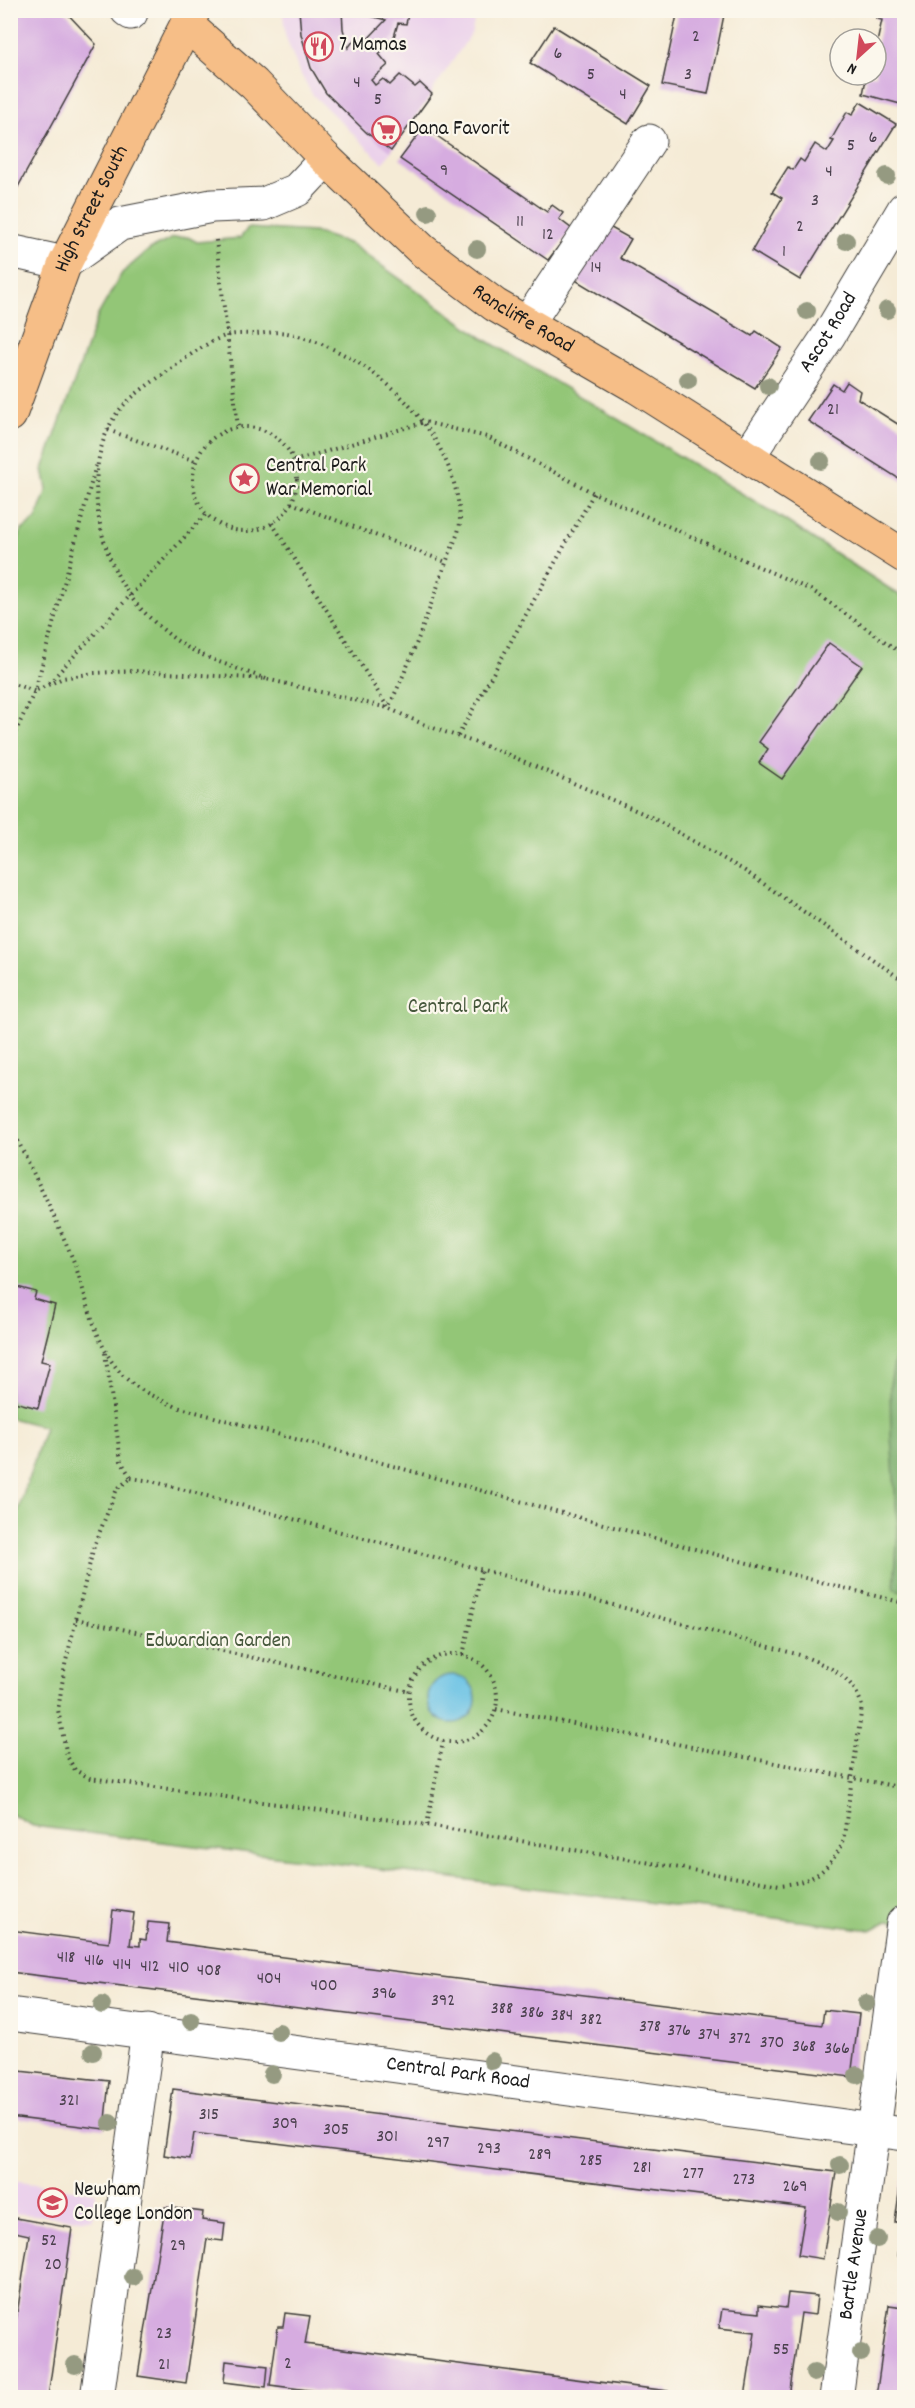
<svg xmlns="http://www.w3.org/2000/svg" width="915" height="2408" font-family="Dekko,sans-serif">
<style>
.built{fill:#ebd1eb}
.green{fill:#93c677;stroke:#58714a;stroke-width:1.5}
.forest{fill:#76ab68;stroke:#496442;stroke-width:1.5}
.water{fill:#67c1e4;stroke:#426e80;stroke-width:1.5}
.building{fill:#d6ace0}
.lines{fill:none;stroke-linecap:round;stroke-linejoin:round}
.minor-casing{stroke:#3d3b38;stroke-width:35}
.major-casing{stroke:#3d3b38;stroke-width:35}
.path{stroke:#3d3b38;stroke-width:4;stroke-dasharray:1.5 4.5;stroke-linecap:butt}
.minor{stroke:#fff;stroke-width:33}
.major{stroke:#f6be87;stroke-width:33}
.tree{fill:#959a81}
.labels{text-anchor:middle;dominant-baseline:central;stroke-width:4.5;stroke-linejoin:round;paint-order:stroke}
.number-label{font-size:18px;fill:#4a404d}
.poi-label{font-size:21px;fill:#1c1c1c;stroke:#fbf7ec;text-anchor:start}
.street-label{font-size:21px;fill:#1c1c1c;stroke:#fbf7ec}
.park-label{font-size:21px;fill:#46583c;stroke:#fbf7ec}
</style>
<rect width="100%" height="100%" fill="#fbf7ec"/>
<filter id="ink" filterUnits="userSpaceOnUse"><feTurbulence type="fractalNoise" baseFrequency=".0167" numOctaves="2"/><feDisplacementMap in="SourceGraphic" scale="12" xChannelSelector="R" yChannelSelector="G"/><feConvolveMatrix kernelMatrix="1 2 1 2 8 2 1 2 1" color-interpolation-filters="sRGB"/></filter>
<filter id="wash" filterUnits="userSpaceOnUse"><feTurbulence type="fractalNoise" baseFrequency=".008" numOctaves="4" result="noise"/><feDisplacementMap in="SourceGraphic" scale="24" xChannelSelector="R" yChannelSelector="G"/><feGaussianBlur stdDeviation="1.35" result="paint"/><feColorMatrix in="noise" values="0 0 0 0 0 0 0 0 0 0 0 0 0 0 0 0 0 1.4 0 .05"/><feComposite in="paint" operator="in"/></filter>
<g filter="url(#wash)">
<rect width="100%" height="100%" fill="#f5ebd6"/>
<g class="built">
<polygon points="283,11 477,11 471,34 383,163 312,94 299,71 285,35"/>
<polygon points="11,2181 96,2192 93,2220 11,2213"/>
</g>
<polygon class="green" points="248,228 314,232 351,244 486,340 766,508 904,598 904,1923 888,1921 871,1930 33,1826 11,1814 11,1533 45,1427 10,1418 11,563 21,531 36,519 47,489 43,469 98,315 122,273 150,249 173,238 188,237 197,242 240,238"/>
<polygon class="forest" points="904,1312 904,1591 894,1589 898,1529 891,1437 890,1385"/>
<circle class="water" cx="452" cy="1699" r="24"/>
<g id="blocks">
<g class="building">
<polygon points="10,10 64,10 96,44 13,196 10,196 10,49 13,43 10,40"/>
<polygon points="299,10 342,10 343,29 348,48 354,40 361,46 386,20 347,10 409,10 406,24 398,23 394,37 379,54 388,65 371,80 375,85 383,79 390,85 400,75 415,87 420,83 432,94 391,151 367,133 326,93 311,68 301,34"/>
<polygon points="678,10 725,10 708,94 662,85"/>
<polygon points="878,10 904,10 904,105 863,94 866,79 854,76 876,75 876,47 882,20 876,19"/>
<polygon points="554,26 651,86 628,124 530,63"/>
<polygon points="860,102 896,124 800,280 752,251 782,198 772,192 788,167 793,170 800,159 804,162 815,144 827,152 834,141 831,140 847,112 852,115"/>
<polygon points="424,127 547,212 552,205 563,213 559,219 572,229 548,260 400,159"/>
<polygon points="604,224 631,239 620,258 752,336 756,331 782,348 755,388 572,278"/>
<polygon points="847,382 860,391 858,399 904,428 904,482 808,421 833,384 842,390"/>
<polygon points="829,643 862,666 782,779 759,763 768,749 759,742"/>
<polygon points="10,1285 36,1292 34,1299 55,1305 41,1361 50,1363 38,1408 10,1401"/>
<polygon points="113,1910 134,1913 130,1945 140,1946 140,1939 146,1940 148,1922 169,1924 167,1942 227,1950 822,2025 824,2010 859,2014 851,2077 10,1972 10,1930 109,1943"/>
<polygon points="10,2070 109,2081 104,2129 10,2117"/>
<polygon points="173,2089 836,2172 823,2259 798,2255 806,2208 194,2133 190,2159 164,2155"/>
<polygon points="901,2179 904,2180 904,2257 898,2256 902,2223 895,2222"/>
<polygon points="165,2207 203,2212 202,2220 225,2223 223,2241 207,2239 186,2383 138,2376"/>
<polygon points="10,2217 72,2228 48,2397 10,2397 10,2361 29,2235 10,2231"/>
<polygon points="788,2293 817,2296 815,2315 801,2313 789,2397 745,2397 755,2332 719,2328 722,2309 759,2313 759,2305 786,2308"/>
<polygon points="889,2305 904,2307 904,2397 876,2397"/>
<polygon points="285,2313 310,2316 305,2344 668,2391 667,2397 362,2397 270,2385 278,2327 283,2327"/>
<polygon points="226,2361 268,2366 266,2387 224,2382"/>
</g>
</g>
</g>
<g filter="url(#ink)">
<use href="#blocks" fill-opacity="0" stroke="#3d3b38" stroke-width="1.5"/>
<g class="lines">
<defs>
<g id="minor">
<polyline points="127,10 131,13"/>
<polyline points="10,251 65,263 120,224 212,206 264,204 297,190 326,159"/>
<polyline points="527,324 649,141"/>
<path id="s1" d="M749 455 829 335 904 209"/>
<path id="s2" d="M10 2014 904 2134"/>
<polyline points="97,2398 148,2031"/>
<path id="s3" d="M836 2398 903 1923"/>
</g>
<g id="major">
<path id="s4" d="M187 25 254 84 326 159 422 250 495 305 637 387 904 556"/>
<path id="s5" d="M10 415 65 263 194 10"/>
</g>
</defs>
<use href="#minor" class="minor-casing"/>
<use href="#major" class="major-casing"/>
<g class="path">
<polyline points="216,240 238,427"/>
<circle cx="245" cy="479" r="52"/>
<polyline points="108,430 195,461"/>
<polyline points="294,461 425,422 487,437 594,493 813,591 904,655"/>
<polyline points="291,503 446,562"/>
<polyline points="272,523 388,708"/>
<path d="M266 679C235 667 197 657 172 637 157 625 139 609 128 593 95 544 82 464 117 413 130 396 151 383 168 371 186 358 205 343 225 336 234 333 247 334 256 334 266 333 277 331 287 333 372 352 457 430 460 521 460 533 451 548 447 560 429 610 412 660 388 708"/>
<polyline points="10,683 35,691 96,465"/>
<polyline points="49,683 206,514"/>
<polyline points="458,736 594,493"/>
<polyline points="10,743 35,691 63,678 94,673 134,671 266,679 388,708 425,725 502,752 649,816 745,871 904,981"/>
<path d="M10 1124C31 1169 53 1212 72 1257 87 1294 93 1341 119 1371 134 1389 156 1398 177 1407 420 1472 661 1543 904 1603"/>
<polyline points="105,1353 121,1461 131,1478"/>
<path d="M131 1478 151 1481 800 1655C828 1666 853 1675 862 1706L843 1843C827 1872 813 1882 780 1885L427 1825 90 1778 75 1770 67 1756 58 1710 65 1665 94 1546 117 1489Z"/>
<polyline points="76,1619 410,1692"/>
<circle cx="453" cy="1698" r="44"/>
<polyline points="463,1655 482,1570"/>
<polyline points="496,1709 904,1788"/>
<polyline points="427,1825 443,1741"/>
</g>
<use href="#minor" class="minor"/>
<use href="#major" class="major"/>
</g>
<g class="tree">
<circle cx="887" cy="176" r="9"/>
<circle cx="428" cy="213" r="9"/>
<circle cx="846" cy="241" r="9"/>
<circle cx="477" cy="249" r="9"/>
<circle cx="887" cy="310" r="9"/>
<circle cx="807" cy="311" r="9"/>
<circle cx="688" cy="380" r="9"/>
<circle cx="768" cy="386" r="9"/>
<circle cx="821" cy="461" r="9"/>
<circle cx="866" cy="2003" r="9"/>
<circle cx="102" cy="2005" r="9"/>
<circle cx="191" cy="2021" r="9"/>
<circle cx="279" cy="2032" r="9"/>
<circle cx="93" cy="2052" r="9"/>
<circle cx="492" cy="2061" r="9"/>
<circle cx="272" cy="2074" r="9"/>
<circle cx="857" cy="2075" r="9"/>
<circle cx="110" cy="2123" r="9"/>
<circle cx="840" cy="2165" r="9"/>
<circle cx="838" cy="2212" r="9"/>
<circle cx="877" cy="2239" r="9"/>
<circle cx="133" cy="2277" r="9"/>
<circle cx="861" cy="2353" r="9"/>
<circle cx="75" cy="2365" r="9"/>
<circle cx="814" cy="2373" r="9"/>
</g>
</g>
<defs>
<symbol id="restaurant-ring" viewBox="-11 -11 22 22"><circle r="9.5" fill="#fbf7ec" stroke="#d1495b" stroke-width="1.5"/><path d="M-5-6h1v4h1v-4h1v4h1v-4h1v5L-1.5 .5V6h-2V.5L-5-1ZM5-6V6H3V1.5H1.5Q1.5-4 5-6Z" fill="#d1495b"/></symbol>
<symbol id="supermarket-ring" viewBox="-11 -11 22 22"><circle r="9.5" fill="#fbf7ec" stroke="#d1495b" stroke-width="1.5"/><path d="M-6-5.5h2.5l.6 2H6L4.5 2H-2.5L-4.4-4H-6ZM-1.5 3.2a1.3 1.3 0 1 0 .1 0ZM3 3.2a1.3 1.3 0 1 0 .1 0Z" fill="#d1495b"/></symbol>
<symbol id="sight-ring" viewBox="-11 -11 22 22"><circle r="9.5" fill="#fbf7ec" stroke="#d1495b" stroke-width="1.5"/><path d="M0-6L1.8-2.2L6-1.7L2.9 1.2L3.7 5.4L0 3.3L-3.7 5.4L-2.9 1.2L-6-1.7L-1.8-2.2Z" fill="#d1495b"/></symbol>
<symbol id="university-ring" viewBox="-11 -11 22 22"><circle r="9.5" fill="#fbf7ec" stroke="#d1495b" stroke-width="1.5"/><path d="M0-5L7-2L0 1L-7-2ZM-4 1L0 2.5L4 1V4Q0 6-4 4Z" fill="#d1495b"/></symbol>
</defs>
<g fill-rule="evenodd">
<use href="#restaurant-ring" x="302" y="30" width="33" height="33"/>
<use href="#supermarket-ring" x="370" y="114" width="33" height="33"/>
<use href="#sight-ring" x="228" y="462" width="33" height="33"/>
<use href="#university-ring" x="36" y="2186" width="33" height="33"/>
</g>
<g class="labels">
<g class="number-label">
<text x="696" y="37">2</text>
<text x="558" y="54">6</text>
<text x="591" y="75">5</text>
<text x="688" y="75">3</text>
<text x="357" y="83">4</text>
<text x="623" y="95">4</text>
<text x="378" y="100">5</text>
<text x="873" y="138">6</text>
<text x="851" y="146">5</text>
<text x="444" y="171">9</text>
<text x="829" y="172">4</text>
<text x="815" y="201">3</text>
<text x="520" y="222">11</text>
<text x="800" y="227">2</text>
<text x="548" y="235">12</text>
<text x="784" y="252">1</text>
<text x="596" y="268">14</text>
<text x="833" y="410">21</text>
<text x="66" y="1958">418</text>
<text x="94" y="1961">416</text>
<text x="122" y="1965">414</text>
<text x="150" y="1967">412</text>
<text x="179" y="1968">410</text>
<text x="209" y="1971">408</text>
<text x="269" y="1979">404</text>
<text x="324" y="1986">400</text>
<text x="384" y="1994">396</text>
<text x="443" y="2001">392</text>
<text x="502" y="2009">388</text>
<text x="532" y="2013">386</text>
<text x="562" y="2016">384</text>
<text x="591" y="2020">382</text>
<text x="650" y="2027">378</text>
<text x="679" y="2031">376</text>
<text x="709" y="2035">374</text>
<text x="740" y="2039">372</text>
<text x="772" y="2043">370</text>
<text x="804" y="2047">368</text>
<text x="837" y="2049">366</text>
<text x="69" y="2101">321</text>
<text x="209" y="2115">315</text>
<text x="285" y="2124">309</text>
<text x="336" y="2130">305</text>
<text x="387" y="2137">301</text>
<text x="438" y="2143">297</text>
<text x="489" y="2149">293</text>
<text x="540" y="2155">289</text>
<text x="591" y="2161">285</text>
<text x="642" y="2168">281</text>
<text x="693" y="2174">277</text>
<text x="744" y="2180">273</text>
<text x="795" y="2187">269</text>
<text x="49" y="2241">52</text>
<text x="178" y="2246">29</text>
<text x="53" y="2265">20</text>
<text x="164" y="2334">23</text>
<text x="781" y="2350">55</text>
<text x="288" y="2364">2</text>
<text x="164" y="2365">21</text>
</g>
<g class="poi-label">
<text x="339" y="46">7 Mamas</text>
<text x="408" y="130">Dana Favorit</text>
<text x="266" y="467">Central Park<tspan x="266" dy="24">War Memorial</tspan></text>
<text x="74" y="2191">Newham<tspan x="74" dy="24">College London</tspan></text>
</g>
<g class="street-label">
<text stroke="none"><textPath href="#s5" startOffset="222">High Street South</textPath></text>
<text stroke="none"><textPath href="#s4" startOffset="448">Rancliffe Road</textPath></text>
<text stroke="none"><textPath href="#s1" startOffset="146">Ascot Road</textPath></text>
<text stroke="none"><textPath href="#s2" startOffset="452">Central Park Road</textPath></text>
<text stroke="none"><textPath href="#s3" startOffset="135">Bartle Avenue</textPath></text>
</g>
<g class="park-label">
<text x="458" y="1008">Central Park</text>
<text x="218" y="1642">Edwardian Garden</text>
</g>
</g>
<rect width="915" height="2408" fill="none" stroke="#fbf7ec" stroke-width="36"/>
<g transform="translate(858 57) rotate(207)"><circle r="28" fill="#fbf7ec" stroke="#a29f99" stroke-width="1.5"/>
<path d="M0-4.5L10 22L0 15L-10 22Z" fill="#d1495b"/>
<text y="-9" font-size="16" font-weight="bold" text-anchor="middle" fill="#1c1c1c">N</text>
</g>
</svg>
